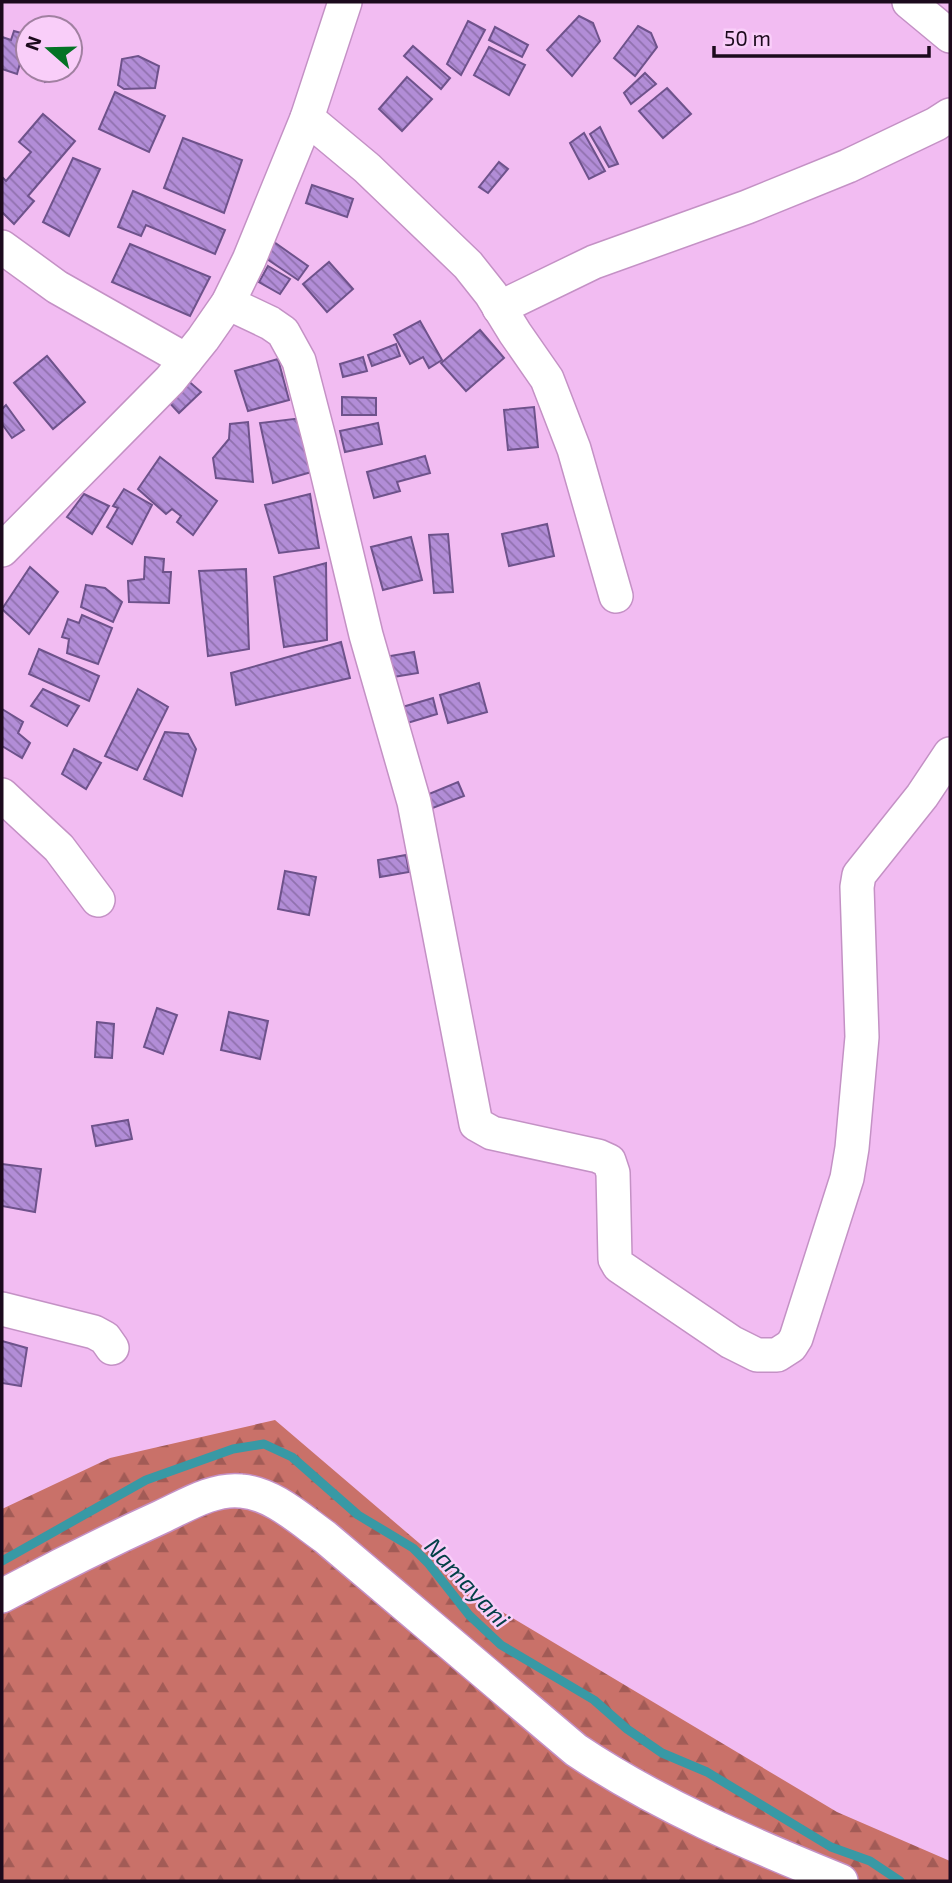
<svg xmlns="http://www.w3.org/2000/svg" width="952" height="1883" font-family="'Exo 2',sans-serif">
<style>
.forest{fill:url(#forest-firs)}
.lines{fill:none;stroke-linecap:round;stroke-linejoin:round}
.stream{stroke:#3899a5;stroke-width:9}
.building{fill:url(#building-back-hatch);stroke:#6e528b;stroke-width:2}
.minor-casing{stroke:#c491c5;stroke-width:36}
.minor{stroke:#fff;stroke-width:33}
.labels{text-anchor:middle;dominant-baseline:central;stroke-width:5;stroke-linejoin:round;paint-order:stroke}
.water-label{font-size:24px;font-style:italic;fill:#034047;stroke:#f9cef9}
</style>
<defs>
<pattern id="forest-firs" width="22" height="20" patternUnits="userSpaceOnUse" patternTransform="scale(1.75)"><rect width="22" height="20" fill="#c97169"/><path d="M5 1l3.5 6h-7zM16 11l3.5 6h-7z" fill="#a25b56"/></pattern>
<pattern id="building-back-hatch" width="6" height="6" patternUnits="userSpaceOnUse" patternTransform="scale(1.75)"><rect width="6" height="6" fill="#b28dd7"/><path d="M-1 5l2 2M0 0l6 6M5-1l2 2" fill="none" stroke="#9071ae"/></pattern>
</defs>
<rect width="100%" height="100%" fill="#f2bcf2"/>
<polygon class="forest" points="275,1420 494,1607 837,1812 950,1861 950,1881 2,1881 2,1509 110,1458"/>
<g class="lines">
<polyline class="stream" points="2,1561 146,1480 233,1449 264,1444 292,1457 358,1515 413,1548 428,1563 469,1615 501,1645 594,1700 627,1729 662,1753 707,1772 831,1847 870,1861 900,1881"/>
</g>
<g class="building">
<polygon points="579,16 593,23 600,41 572,76 547,50"/>
<polygon points="468,21 485,30 461,75 447,64"/>
<polygon points="638,26 651,33 657,47 635,76 614,58"/>
<polygon points="495,27 528,45 522,57 489,40"/>
<polygon points="14,31 28,35 17,74 2,69 2,37 11,40"/>
<polygon points="413,46 450,78 441,89 404,56"/>
<polygon points="489,47 525,65 509,95 474,75"/>
<polygon points="138,56 159,66 155,88 124,89 118,85 122,59"/>
<polygon points="37,70 56,70 59,77 45,82 41,71"/>
<polygon points="645,73 656,84 631,104 624,93"/>
<polygon points="407,77 432,99 402,131 379,109"/>
<polygon points="667,88 691,114 663,138 639,111"/>
<polygon points="115,92 165,116 149,152 99,129"/>
<polygon points="43,114 75,141 28,196 34,201 14,224 2,212 2,177 6,181 31,152 19,142"/>
<polygon points="600,127 618,164 609,167 590,134"/>
<polygon points="584,133 605,171 589,179 570,143"/>
<polygon points="183,138 242,160 224,213 164,188"/>
<polygon points="73,158 100,169 69,236 43,222"/>
<polygon points="499,162 508,169 488,193 479,187"/>
<polygon points="312,185 353,199 347,217 306,203"/>
<polygon points="133,191 225,230 215,254 146,225 141,236 118,227"/>
<polygon points="274,242 308,266 298,280 264,257"/>
<polygon points="130,244 210,277 190,316 112,282"/>
<polygon points="329,262 353,289 327,312 303,284"/>
<polygon points="268,266 290,279 280,294 259,282"/>
<polygon points="420,321 442,360 429,368 423,357 410,364 394,335"/>
<polygon points="480,330 504,358 466,391 441,363"/>
<polygon points="396,344 400,356 372,366 368,355"/>
<polygon points="47,356 85,402 53,429 14,383"/>
<polygon points="363,357 367,371 343,377 340,364"/>
<polygon points="278,359 289,400 248,411 235,371"/>
<polygon points="186,379 201,392 179,413 166,399"/>
<polygon points="342,397 376,398 376,415 342,415"/>
<polygon points="6,405 24,430 12,438 2,424 2,409"/>
<polygon points="534,407 538,447 508,450 504,410"/>
<polygon points="302,418 315,471 273,483 260,423"/>
<polygon points="248,422 253,482 216,478 213,458 229,439 230,424"/>
<polygon points="378,423 382,444 345,452 340,431"/>
<polygon points="425,456 430,473 397,482 400,491 374,498 367,472"/>
<polygon points="160,457 217,501 193,535 177,522 181,516 172,509 166,514 138,489"/>
<polygon points="124,489 152,505 132,544 107,527 118,508 113,506"/>
<polygon points="84,494 109,506 92,534 67,517"/>
<polygon points="310,494 319,548 279,553 265,505"/>
<polygon points="547,524 554,556 509,566 502,534"/>
<polygon points="448,534 453,592 434,593 429,535"/>
<polygon points="411,537 422,580 383,590 371,547"/>
<polygon points="145,557 164,559 163,572 171,572 169,603 129,602 128,581 144,579"/>
<polygon points="326,563 327,640 284,647 274,577"/>
<polygon points="30,567 58,592 29,634 2,609"/>
<polygon points="246,569 249,649 208,656 199,571"/>
<polygon points="86,585 105,588 122,602 113,622 81,607"/>
<polygon points="82,615 112,628 98,664 67,653 69,639 62,637 68,619 79,623"/>
<polygon points="341,642 350,678 236,705 231,673"/>
<polygon points="39,649 99,676 89,701 29,674"/>
<polygon points="414,652 418,673 393,677 390,656"/>
<polygon points="479,683 487,712 448,723 440,695"/>
<polygon points="43,689 79,706 67,726 31,706"/>
<polygon points="138,689 168,707 137,770 105,756"/>
<polygon points="433,698 437,714 404,724 399,708"/>
<polygon points="2,709 23,722 18,733 30,743 22,758 2,746"/>
<polygon points="165,732 188,734 196,749 182,796 144,779"/>
<polygon points="74,749 101,763 86,789 62,774"/>
<polygon points="458,782 464,796 430,809 424,796"/>
<polygon points="406,855 409,872 380,877 378,860"/>
<polygon points="285,871 316,877 309,915 278,909"/>
<polygon points="157,1008 177,1015 163,1054 144,1047"/>
<polygon points="229,1012 268,1021 260,1059 221,1050"/>
<polygon points="97,1022 114,1024 112,1058 95,1057"/>
<polygon points="128,1120 132,1139 96,1146 92,1126"/>
<polygon points="2,1164 41,1169 35,1212 2,1206"/>
<polygon points="2,1341 27,1348 21,1386 2,1383"/>
</g>
<g class="lines">
<defs>
<g id="minor">
<polyline points="909,2 950,36"/>
<polyline points="307,118 367,168 468,265 491,294 515,333 547,379 574,449 616,596"/>
<polyline points="2,247 57,287 186,360"/>
<polyline points="228,303 270,323 283,332 299,361 320,442 366,635 414,802 476,1124 492,1133 598,1156 609,1161 613,1173 615,1259 619,1266 731,1342 757,1355 777,1355 791,1346 796,1338 847,1178 852,1148 862,1037 857,887 859,875 922,796 950,754"/>
<polyline points="499,308 594,262 747,207 848,166 936,124 950,115"/>
<polyline points="2,550 170,380 203,339 228,303 249,260 307,118 345,2"/>
<polyline points="2,795 59,848 98,900"/>
<polyline points="2,1309 94,1332 105,1338 112,1348"/>
<path d="M2 1596C54 1568 106 1542 161 1517 185 1506 213 1488 241 1491 272 1493 301 1520 325 1537L576 1750C658 1805 750 1844 841 1881"/>
</g>
</defs>
<use href="#minor" class="minor-casing"/>
<use href="#minor" class="minor"/>
</g>
<g class="labels">
<g class="water-label">
<text transform="translate(468 1582) rotate(47)">Namayani</text>
</g>
</g>
<rect width="952" height="1883" fill="none" stroke="#1c0a1d" stroke-width="7"/>
<g transform="translate(49 49) rotate(290)"><circle r="33" fill="#f9cef9" stroke="#a180a1" stroke-width="2"/>
<path d="M0-5L12 26L0 18L-12 26Z" fill="#047325"/>
<text y="-10" font-size="19" font-weight="bold" text-anchor="middle" fill="#1c0a1d">N</text>
</g>
<path d="M714 46v10h215v-10" fill="none" stroke="#1c0a1d" stroke-width="3.5"/>
<text x="724" y="46" font-size="21" fill="#1c0a1d" stroke="#f9cef9" stroke-width="5" paint-order="stroke">50 m</text>
</svg>
